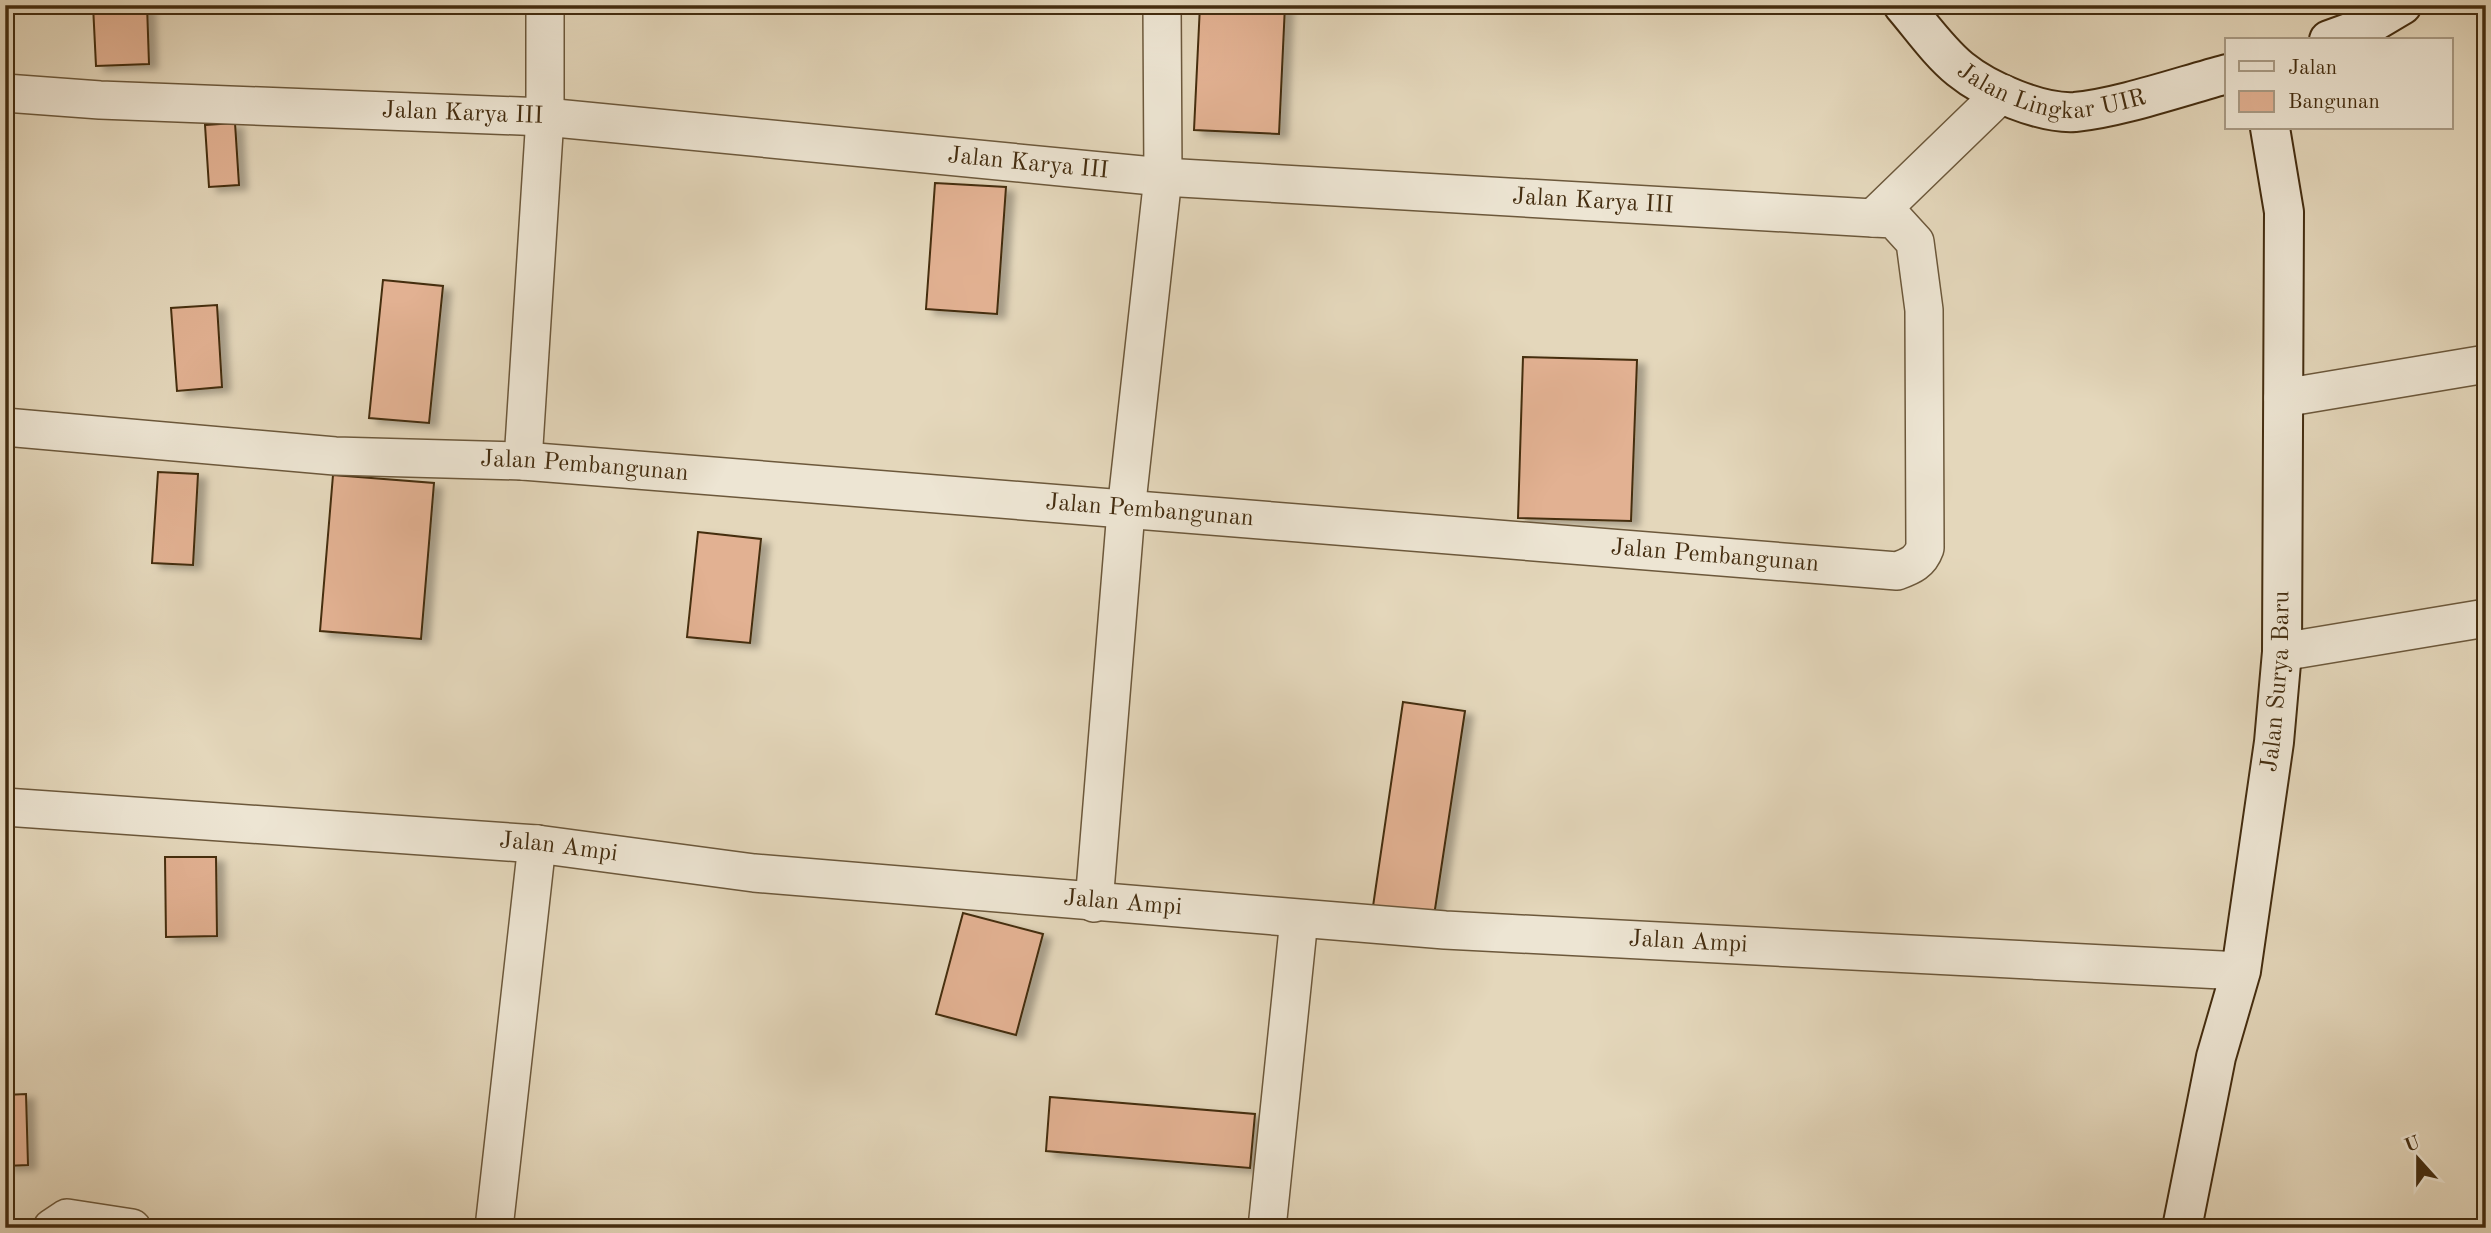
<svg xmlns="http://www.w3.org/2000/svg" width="2491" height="1233" font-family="'Old Standard TT',serif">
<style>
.building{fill:#e2b192;stroke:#442d10;stroke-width:2;filter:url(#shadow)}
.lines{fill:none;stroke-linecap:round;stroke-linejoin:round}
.street-casing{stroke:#6c583b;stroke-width:40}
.secondary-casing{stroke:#442d10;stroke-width:42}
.street{stroke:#ede5d3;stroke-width:37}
.secondary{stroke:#ede5d3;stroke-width:38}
.labels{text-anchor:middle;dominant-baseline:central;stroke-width:7;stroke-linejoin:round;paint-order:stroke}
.street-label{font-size:24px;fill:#442d10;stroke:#ede5d3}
</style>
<defs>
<filter id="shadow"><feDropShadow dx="8" dy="4.5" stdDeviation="3.5" flood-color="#0004"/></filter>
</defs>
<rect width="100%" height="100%" fill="#e4d7bb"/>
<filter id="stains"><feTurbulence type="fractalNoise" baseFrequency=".00286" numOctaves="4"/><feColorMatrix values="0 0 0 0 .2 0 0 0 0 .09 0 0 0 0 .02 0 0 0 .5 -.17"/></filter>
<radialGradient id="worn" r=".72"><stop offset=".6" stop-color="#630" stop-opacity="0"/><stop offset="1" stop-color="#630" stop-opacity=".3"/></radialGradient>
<g class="building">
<polygon points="93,5 147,5 149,64 96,66"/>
<polygon points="1200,5 1285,5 1279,134 1194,130"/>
<polygon points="235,123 239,185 209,187 205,125"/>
<polygon points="935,183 1006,187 997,314 926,309"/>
<polygon points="383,280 443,286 429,423 369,418"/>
<polygon points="217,305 222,387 177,391 171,308"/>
<polygon points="1523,357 1637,360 1631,521 1518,518"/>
<polygon points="158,472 198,474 193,565 152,563"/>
<polygon points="333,475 434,483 421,639 320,631"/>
<polygon points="698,532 761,539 750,643 687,637"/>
<polygon points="1403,702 1465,711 1432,929 1371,920"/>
<polygon points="165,857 216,857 217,936 166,937"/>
<polygon points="963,913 1043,934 1016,1035 936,1014"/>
<polygon points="26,1094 28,1165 5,1166 5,1095"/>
<polygon points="1050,1097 1255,1114 1250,1168 1046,1151"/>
</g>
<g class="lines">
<defs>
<g id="street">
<path id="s1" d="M5 93 100 100 545 117 1163 177 1873 218 2002 93"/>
<polyline points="2283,398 2486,364"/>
<path id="s2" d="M5 427 335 456 523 461 637 470 1897 571C1911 566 1920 562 1925 548L1924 310 1915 242 1894 219 1873 218"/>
<polyline points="523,461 545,117 545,5"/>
<polyline points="2282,652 2486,618"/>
<path id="s3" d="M5 807 537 844 754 873 1445 930 2241 971"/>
<polyline points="1094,903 1126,511 1163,177 1162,5"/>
<polyline points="52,1228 67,1218 132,1228"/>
<polyline points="494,1228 537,844"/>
<polyline points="1267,1228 1299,919"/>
</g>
<g id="secondary">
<path id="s4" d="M1903 5C1921 26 1939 52 1960 69 1987 91 2041 114 2075 112 2119 108 2182 86 2227 74"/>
<polyline points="2329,40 2365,27 2402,5"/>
<path id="s5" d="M2182 1228 2216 1057 2241 971 2274 742 2282 652 2284 212 2270 128"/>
</g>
</defs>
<use href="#street" class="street-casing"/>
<use href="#secondary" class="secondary-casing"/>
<use href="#street" class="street"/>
<use href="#secondary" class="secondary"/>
</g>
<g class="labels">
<g class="street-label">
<text stroke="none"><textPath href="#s4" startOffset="184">Jalan Lingkar UIR</textPath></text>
<text stroke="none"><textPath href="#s1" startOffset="458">Jalan Karya III</textPath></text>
<text stroke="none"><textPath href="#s1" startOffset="1026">Jalan Karya III</textPath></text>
<text stroke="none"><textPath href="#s1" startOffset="1592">Jalan Karya III</textPath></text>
<text stroke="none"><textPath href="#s2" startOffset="581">Jalan Pembangunan</textPath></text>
<text stroke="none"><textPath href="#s2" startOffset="1148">Jalan Pembangunan</textPath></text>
<text stroke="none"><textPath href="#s2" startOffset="1715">Jalan Pembangunan</textPath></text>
<text stroke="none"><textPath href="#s5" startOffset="556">Jalan Surya Baru</textPath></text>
<text stroke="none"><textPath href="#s3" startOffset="555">Jalan Ampi</textPath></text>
<text stroke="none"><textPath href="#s3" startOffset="1122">Jalan Ampi</textPath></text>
<text stroke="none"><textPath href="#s3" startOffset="1689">Jalan Ampi</textPath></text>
</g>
</g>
<rect width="2491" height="1233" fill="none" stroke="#e4d7bb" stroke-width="28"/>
<rect x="7" y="7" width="2477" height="1219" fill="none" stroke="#442d10" stroke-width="3.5"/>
<rect x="14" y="14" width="2463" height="1205" fill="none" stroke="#442d10" stroke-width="2"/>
<rect x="2225" y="38" width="228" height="91" fill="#ede5d3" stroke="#a99b85" stroke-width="2"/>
<rect x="2239" y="61" width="35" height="10" fill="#ede5d3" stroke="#a99b85" stroke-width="2"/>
<text x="2288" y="74" font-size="21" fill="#442d10">Jalan</text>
<rect x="2239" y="91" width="35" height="21" fill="#e2b192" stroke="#a99b85" stroke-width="2"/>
<text x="2288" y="108" font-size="21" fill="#442d10">Bangunan</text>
<g transform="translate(2418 1159) rotate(339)" stroke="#ede5d3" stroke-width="5" paint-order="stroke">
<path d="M0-5L12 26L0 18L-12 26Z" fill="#442d10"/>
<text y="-10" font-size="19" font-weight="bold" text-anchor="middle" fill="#442d10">U</text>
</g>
<rect width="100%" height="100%" filter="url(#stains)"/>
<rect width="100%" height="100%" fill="url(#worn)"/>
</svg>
